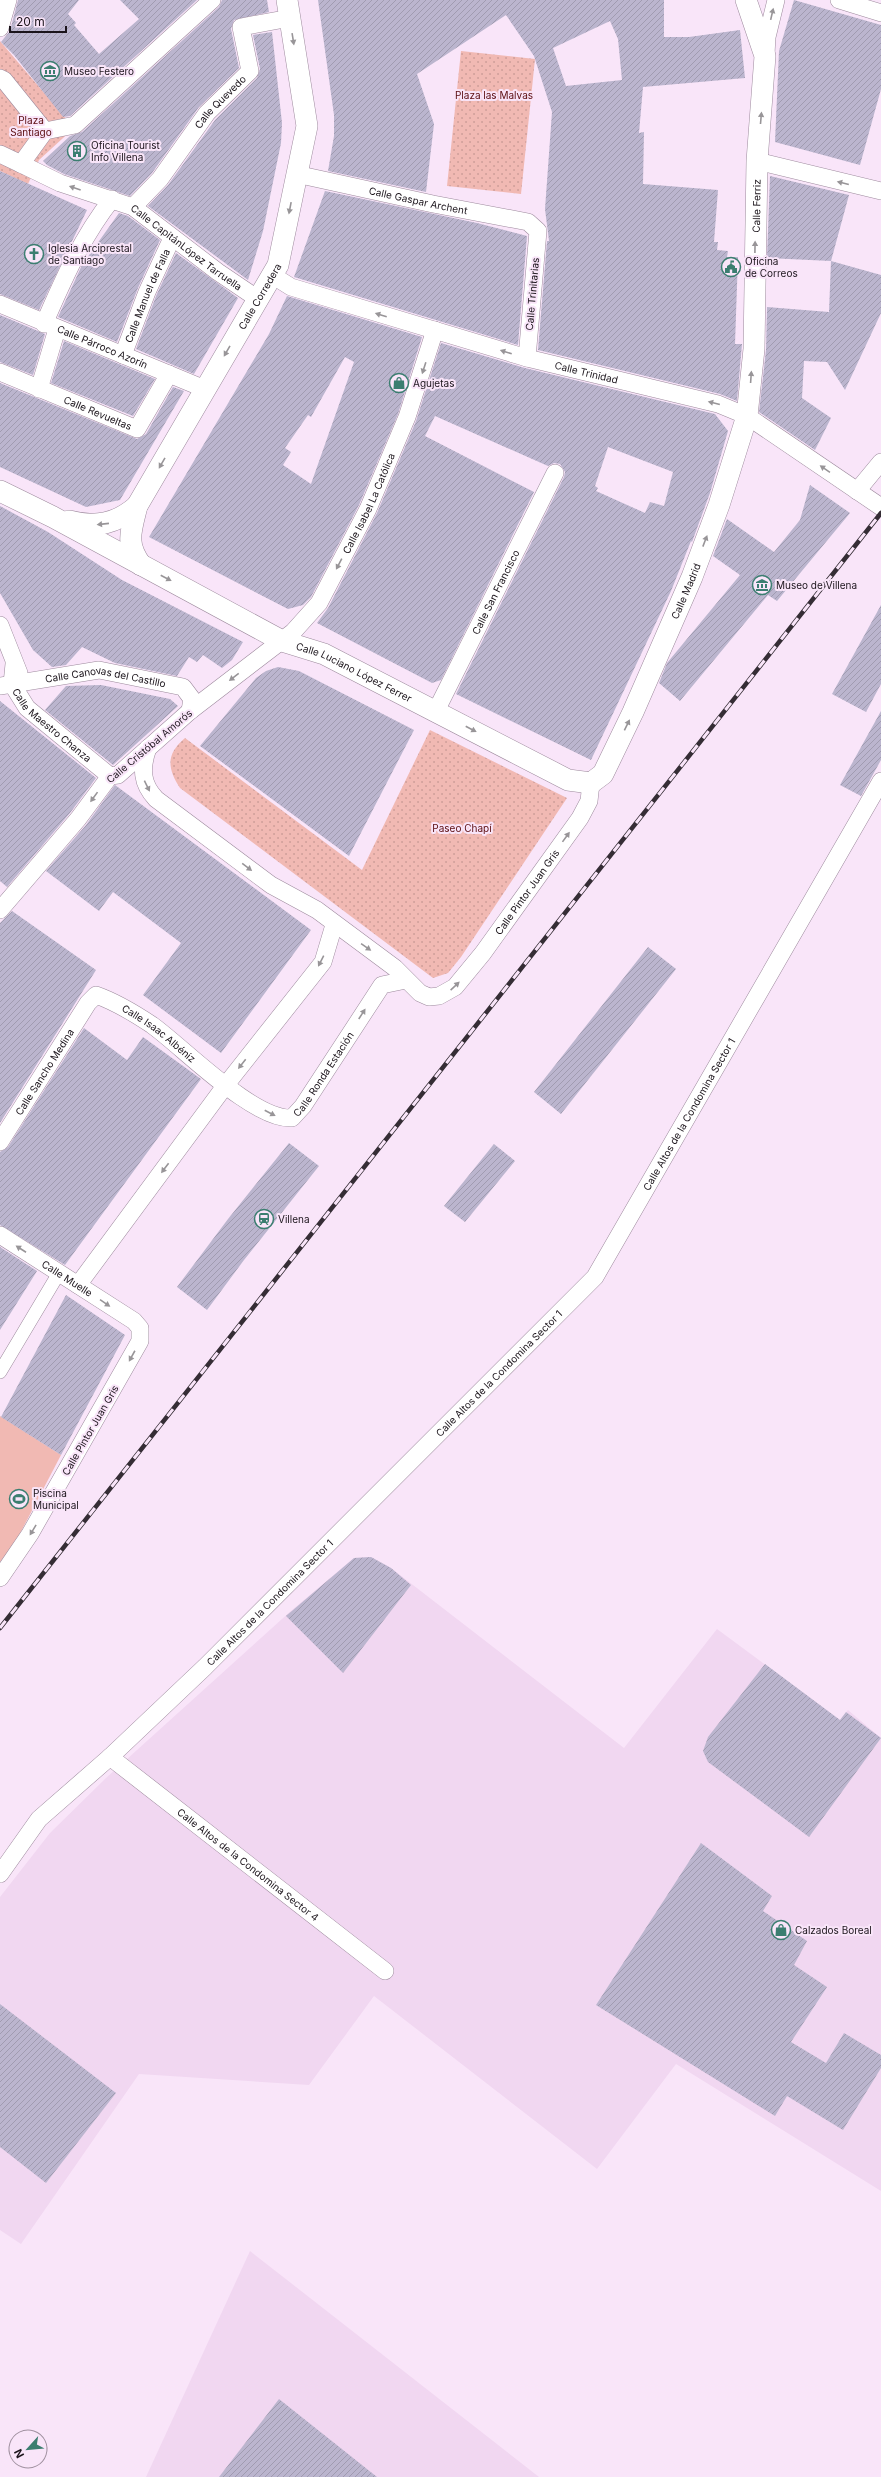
<svg xmlns="http://www.w3.org/2000/svg" width="881" height="2477" font-family="Inter,sans-serif">
<style>
.built{fill:#f1d7f1}
.park{fill:url(#park-dots)}
.pitch{fill:#f1b9b3}
.building{fill:url(#building-hatch);fill-rule:evenodd}
.lines{fill:none;stroke-linecap:round;stroke-linejoin:round}
.pedestrian-casing{stroke:#9d8a9d;stroke-width:14}
.minor-casing{stroke:#9d8a9d;stroke-width:18}
.tertiary-casing{stroke:#9d8a9d;stroke-width:22}
.pedestrian{stroke:#fff;stroke-width:13}
.minor{stroke:#fff;stroke-width:17}
.tertiary{stroke:#fff;stroke-width:21}
.rail-casing{stroke:#352d35;stroke-width:4.5}
.rail{stroke:#f9e5f9;stroke-width:3;stroke-dasharray:9;stroke-linecap:butt}
.oneway{fill:#989598}
.labels{text-anchor:middle;dominant-baseline:central;stroke-width:4;stroke-linejoin:round;paint-order:stroke}
.poi-label{font-size:10px;fill:#1b141b;stroke:#f9e5f9;text-anchor:start}
.park-label{font-size:10px;fill:#5a0c0f;stroke:#f9e5f9}
.street-label{font-size:10px;fill:#1b141b;stroke:#f9e5f9}
</style>
<defs>
<pattern id="park-dots" width="8" height="8" patternUnits="userSpaceOnUse"><rect width="8" height="8" fill="#f1b9b3"/><path d="M2 2h.1M6 6h.1" fill="none" stroke="#ce9e99" stroke-width="1.8" stroke-linecap="round"/></pattern>
<pattern id="building-hatch" width="6" height="6" patternUnits="userSpaceOnUse"><rect width="6" height="6" fill="#bbb5ce"/><path d="M-1 1l2-2M0 6l6-6M5 7l2-2" fill="none" stroke="#a09bb0"/></pattern>
</defs>
<rect width="100%" height="100%" fill="#f9e5f9"/>
<g class="built">
<polygon points="371,1557 391,1568 624,1748 717,1629 840,1720 848,1710 881,1738 881,2191 676,2064 597,2169 374,1996 309,2085 139,2074 21,2244 0,2230 0,1897 50,1833 106,1778 292,1610 354,1558"/>
<polygon points="250,2251 539,2477 146,2477"/>
</g>
<g class="park">
<polygon points="0,41 74,128 39,160 28,184 0,171"/>
<polygon points="461,51 535,59 521,194 447,186"/>
<path d="M430 730 567 798 461 957 448 973 433 978 180 788C167 768 166 754 185 738L362 870Z"/>
</g>
<polygon class="pitch" points="0,1416 61,1455 15,1543 0,1562"/>
<g class="building">
<polygon points="18,0 79,0 68,14 76,23 74,25 99,54 139,19 120,0 197,0 70,116 63,117 14,55 1,42 10,31"/>
<polygon points="222,0 267,0 269,12 234,20 231,29 239,68 199,107 152,173 130,196 64,174 47,165 43,161 70,136 82,132 219,7"/>
<path d="M318 0H664V37H689L740 30 745 78 643 87 639 133 644 132 643 184 718 190 714 242H718L717 250 728 251 727 257H738L735 344H742L737 401 720 394 538 350 547 241H549L545 209 552 112 534 56 506 15 417 74 434 124 426 192 328 171 334 136V115ZM610 21 618 39 622 80 566 86 553 48Z"/>
<polygon points="794,0 881,25 881,89 860,165 775,142 779,51"/>
<polygon points="272,32 282,123 281,143 263,231 248,280 148,206 168,185 215,120 257,78 260,69 253,35"/>
<polygon points="0,171 87,210 39,310 0,294"/>
<polygon points="770,176 849,195 831,261 767,258"/>
<polygon points="325,191 477,223 527,236 518,345 294,277"/>
<polygon points="119,213 128,216 160,240 138,288 117,342 58,317 82,265"/>
<polygon points="176,253 238,298 194,374 136,349 156,296"/>
<polygon points="831,261 881,275 881,313 845,390 827,362 804,361 802,398 831,418 815,450 759,412 766,350 767,307 829,312"/>
<path d="M287 296 422 337 398 414 359 505 311 597 303 605 288 609 149 537 269 334ZM345 357 354 362 311 484 283 465 291 452 285 448 308 415 311 417Z"/>
<polygon points="0,315 45,334 33,375 0,362"/>
<polygon points="64,341 155,379 133,416 51,383"/>
<path d="M441 343 525 368 715 414 728 431 710 493 692 542 691 541 671 591 591 760 456 694 564 477 565 472 560 464 554 463 548 466 435 416 425 436 534 492 441 680 432 683 317 623 328 608 377 513 416 421ZM608 447 673 472 664 506 650 502 645 513 596 491 598 488 595 486Z"/>
<polygon points="0,383 137,439 146,434 173,387 184,391 120,500 86,507 0,467"/>
<polygon points="810,485 850,513 777,601 768,595 680,701 659,683 667,663 740,575 713,556 727,519 774,552 800,520"/>
<polygon points="0,506 48,532 122,580 243,642 232,660 222,668 203,655 197,662 189,657 177,676 115,663 82,647 66,665 52,667 33,650 0,593"/>
<polygon points="881,605 881,684 866,712 832,694"/>
<polygon points="278,667 299,671 414,730 349,856 200,746 256,678 266,671"/>
<polygon points="101,685 170,699 178,706 113,765 45,710 66,686"/>
<polygon points="0,701 96,778 70,813 7,887 0,881"/>
<polygon points="881,711 881,760 861,796 840,785"/>
<polygon points="115,785 311,930 221,1053 143,995 181,943 113,892 99,911 46,871 86,825"/>
<polygon points="12,911 96,970 0,1123 0,923"/>
<polygon points="648,947 676,969 561,1114 534,1092"/>
<polygon points="84,1028 127,1060 143,1037 201,1079 65,1265 0,1225 0,1152 8,1147"/>
<polygon points="289,1143 319,1166 244,1260 207,1310 177,1287 228,1219"/>
<polygon points="494,1144 515,1161 465,1222 444,1206"/>
<polygon points="0,1247 37,1271 0,1330"/>
<polygon points="66,1295 125,1335 61,1455 1,1417"/>
<polygon points="371,1557 391,1568 411,1585 343,1673 286,1616 354,1558"/>
<polygon points="765,1664 840,1720 846,1712 881,1738 809,1837 708,1762 703,1751 708,1737"/>
<polygon points="701,1843 772,1896 763,1911 807,1941 794,1965 827,1987 791,2042 826,2063 844,2033 881,2055 881,2068 843,2130 787,2096 775,2116 596,2005"/>
<polygon points="0,2004 116,2093 46,2183 0,2147"/>
<polygon points="279,2399 377,2477 219,2477"/>
</g>
<g class="lines">
<defs>
<polyline id="pedestrian" points="0,1372 59,1273"/>
<g id="minor">
<polyline points="839,0 881,13"/>
<polyline points="0,28 8,0"/>
<polyline points="766,54 767,37 776,0"/>
<polyline points="0,78 4,80 45,131 21,164 0,154"/>
<polyline points="45,131 75,125 212,0"/>
<polyline points="757,161 881,191"/>
<path id="s1" d="M21 164 60 183 133 207 218 272 258 299"/>
<path id="s2" d="M296 174 433 204 528 222 538 231 527 358"/>
<path id="s3" d="M133 207 160 179 207 113 250 71 241 27 290 18"/>
<path id="s4" d="M272 275 291 287 527 358 718 404 747 416 881 507"/>
<path id="s5" d="M0 304 205 389"/>
<path d="M44 324C63 280 82 237 112 199"/>
<path id="s6" d="M123 355 147 292 172 238"/>
<path id="s7" d="M0 372 137 429 169 374"/>
<polyline points="39,389 57,329"/>
<polyline points="857,491 881,462"/>
<polyline points="0,625 19,673"/>
<path id="s8" d="M14 664 12 684 27 708 110 776"/>
<path id="s9" d="M0 686 99 670 183 687 192 699 190 711"/>
<path id="s10" d="M436 711 555 473"/>
<path id="s11" d="M148 748C141 768 141 783 156 799L271 885 317 910 395 968 420 993 429 997 439 996 455 987 483 953 580 818 589 801 591 783"/>
<path id="s12" d="M0 910 78 819 110 776 118 775 190 711 293 632 319 603 368 509 407 417 435 330"/>
<path id="s13" d="M0 1142 88 1003 96 995C116 1002 134 1013 152 1025 184 1048 253 1120 292 1118L303 1106 382 985 406 980"/>
<path id="s14" d="M0 1235 134 1321 140 1328V1341L30 1534 0 1578"/>
<polyline points="78,1285 225,1086 323,962 334,925"/>
<path id="s15" d="M110 1757 385 1971"/>
<path id="s16" d="M0 1874 39 1819 110 1757 205 1667 595 1277 881 781"/>
</g>
<g id="tertiary">
<path id="s17" d="M0 491 53 517 282 641 324 654 568 780 591 783 603 774 633 712 692 577 719 505 747 416 754 349 757 161 765 56 746 0"/>
<path d="M69 521C96 528 116 524 137 506"/>
<path id="s18" d="M141 565C125 543 131 531 137 506L278 265 307 126 287 0"/>
</g>
</defs>
<use href="#pedestrian" class="pedestrian-casing"/>
<use href="#minor" class="minor-casing"/>
<use href="#tertiary" class="tertiary-casing"/>
<use href="#pedestrian" class="pedestrian"/>
<use href="#minor" class="minor"/>
<use href="#tertiary" class="tertiary"/>
<defs>
<polyline id="rail" points="0,1628 881,513"/>
</defs>
<use href="#rail" class="rail-casing"/>
<use href="#rail" class="rail"/>
</g>
<defs><path id="oneway-solid" d="M-6-.8H1V-3.2L6.5 0L1 3.2V.8H-6Z"/></defs>
<g class="oneway">
<use href="#oneway-solid" transform="translate(772 14) rotate(-77)"/>
<use href="#oneway-solid" transform="translate(293 39) rotate(81)"/>
<use href="#oneway-solid" transform="translate(761 118) rotate(-85)"/>
<use href="#oneway-solid" transform="translate(843 183) rotate(-166)"/>
<use href="#oneway-solid" transform="translate(75 188) rotate(-161)"/>
<use href="#oneway-solid" transform="translate(290 208) rotate(101)"/>
<use href="#oneway-solid" transform="translate(755 247) rotate(-89)"/>
<use href="#oneway-solid" transform="translate(381 315) rotate(-163)"/>
<use href="#oneway-solid" transform="translate(227 351) rotate(120)"/>
<use href="#oneway-solid" transform="translate(506 352) rotate(-163)"/>
<use href="#oneway-solid" transform="translate(424 368) rotate(108)"/>
<use href="#oneway-solid" transform="translate(751 377) rotate(-86)"/>
<use href="#oneway-solid" transform="translate(714 403) rotate(-166)"/>
<use href="#oneway-solid" transform="translate(162 463) rotate(120)"/>
<use href="#oneway-solid" transform="translate(825 469) rotate(-146)"/>
<use href="#oneway-solid" transform="translate(103 524) rotate(174)"/>
<use href="#oneway-solid" transform="translate(705 541) rotate(-69)"/>
<use href="#oneway-solid" transform="translate(339 564) rotate(118)"/>
<use href="#oneway-solid" transform="translate(166 578) rotate(28)"/>
<use href="#oneway-solid" transform="translate(234 677) rotate(142)"/>
<use href="#oneway-solid" transform="translate(627 725) rotate(-64)"/>
<use href="#oneway-solid" transform="translate(471 729) rotate(28)"/>
<use href="#oneway-solid" transform="translate(147 786) rotate(64)"/>
<use href="#oneway-solid" transform="translate(94 797) rotate(126)"/>
<use href="#oneway-solid" transform="translate(566 837) rotate(-54)"/>
<use href="#oneway-solid" transform="translate(247 867) rotate(37)"/>
<use href="#oneway-solid" transform="translate(366 947) rotate(35)"/>
<use href="#oneway-solid" transform="translate(321 961) rotate(117)"/>
<use href="#oneway-solid" transform="translate(455 986) rotate(-43)"/>
<use href="#oneway-solid" transform="translate(362 1014) rotate(-57)"/>
<use href="#oneway-solid" transform="translate(242 1064) rotate(128)"/>
<use href="#oneway-solid" transform="translate(270 1113) rotate(28)"/>
<use href="#oneway-solid" transform="translate(165 1168) rotate(127)"/>
<use href="#oneway-solid" transform="translate(21 1249) rotate(-147)"/>
<use href="#oneway-solid" transform="translate(105 1303) rotate(34)"/>
<use href="#oneway-solid" transform="translate(132 1356) rotate(119)"/>
<use href="#oneway-solid" transform="translate(33 1530) rotate(121)"/>
</g>
<defs>
<symbol id="museum-ring" viewBox="-11 -11 22 22"><circle r="9.5" fill="#f9e5f9" stroke="#3b7e70" stroke-width="1.5"/><path d="M0-6L6-3V-2H-6V-3ZM-5-1h2V3h-2ZM-1-1h2V3h-2ZM3-1h2V3H3ZM-6 4H6V6H-6Z" fill="#3b7e70"/></symbol>
<symbol id="building-ring" viewBox="-11 -11 22 22"><circle r="9.5" fill="#f9e5f9" stroke="#3b7e70" stroke-width="1.5"/><path d="M-4-6H4V6H1V3H-1V6H-4ZM-2.5-4.3h1.7v1.8h-1.7ZM.8-4.3h1.7v1.8H.8ZM-2.5-1h1.7V.8h-1.7ZM.8-1h1.7V.8H.8Z" fill="#3b7e70"/></symbol>
<symbol id="church-ring" viewBox="-11 -11 22 22"><circle r="9.5" fill="#f9e5f9" stroke="#3b7e70" stroke-width="1.5"/><path d="M-1.2-6h2.4v3.5h3.3v2.4h-3.3V6h-2.4V-.1h-3.3v-2.4h3.3Z" fill="#3b7e70"/></symbol>
<symbol id="civic-ring" viewBox="-11 -11 22 22"><circle r="9.5" fill="#f9e5f9" stroke="#3b7e70" stroke-width="1.5"/><path d="M-.6-6.5H3V-4.5H.6V-3L4-1V1h2V6H-6V1h2V-1L-.6-3ZM-1.2 2.5V6h2.4V2.5Z" fill="#3b7e70"/></symbol>
<symbol id="shop-ring" viewBox="-11 -11 22 22"><circle r="9.5" fill="#f9e5f9" stroke="#3b7e70" stroke-width="1.5"/><path d="M-5-2.5h2.3a2.7 3.5 0 0 1 5.4 0H5L5.5 6h-11ZM-1.5-2.5h3a1.5 2.3 0 0 0-3 0Z" fill="#3b7e70"/></symbol>
<symbol id="station-ring" viewBox="-11 -11 22 22"><circle r="9.5" fill="#f9e5f9" stroke="#3b7e70" stroke-width="1.5"/><path d="M-3-6H3Q5-6 5-4V2Q5 4 3 4L4.5 6H3L1.5 4h-3L-3 6H-4.5L-3 4Q-5 4-5 2V-4Q-5-6-3-6ZM-3.5-4v3h7v-3ZM-3.5 1v1.5H-2V1ZM2 1v1.5H3.5V1Z" fill="#3b7e70"/></symbol>
<symbol id="stadium-ring" viewBox="-11 -11 22 22"><circle r="9.5" fill="#f9e5f9" stroke="#3b7e70" stroke-width="1.5"/><path d="M0-5a6.5 5 0 1 0 0 10a6.5 5 0 1 0 0-10ZM-3.5-1.8h7v3.6h-7Z" fill="#3b7e70"/></symbol>
</defs>
<g fill-rule="evenodd">
<use href="#museum-ring" x="39" y="60" width="22" height="22"/>
<use href="#building-ring" x="66" y="140" width="22" height="22"/>
<use href="#church-ring" x="23" y="243" width="22" height="22"/>
<use href="#civic-ring" x="720" y="256" width="22" height="22"/>
<use href="#shop-ring" x="388" y="372" width="22" height="22"/>
<use href="#museum-ring" x="751" y="574" width="22" height="22"/>
<use href="#station-ring" x="253" y="1208" width="22" height="22"/>
<use href="#stadium-ring" x="8" y="1488" width="22" height="22"/>
<use href="#shop-ring" x="770" y="1919" width="22" height="22"/>
</g>
<g class="labels">
<g class="poi-label">
<text x="64" y="71">Museo Festero</text>
<text x="91" y="145">Oficina Tourist<tspan x="91" dy="12">Info Villena</tspan></text>
<text x="48" y="248">Iglesia Arciprestal<tspan x="48" dy="12">de Santiago</tspan></text>
<text x="745" y="261">Oficina<tspan x="745" dy="12">de Correos</tspan></text>
<text x="413" y="383">Agujetas</text>
<text x="776" y="585">Museo de Villena</text>
<text x="278" y="1219">Villena</text>
<text x="33" y="1493">Piscina<tspan x="33" dy="12">Municipal</tspan></text>
<text x="795" y="1930">Calzados Boreal</text>
</g>
<g class="park-label">
<text x="494" y="95">Plaza las Malvas</text>
<text x="31" y="120">Plaza<tspan x="31" dy="12">Santiago</tspan></text>
<text x="462" y="828">Paseo Chapí</text>
</g>
<g class="street-label">
<text stroke="none"><textPath href="#s3" startOffset="137">Calle Quevedo</textPath></text>
<text stroke="none"><textPath href="#s2" startOffset="125">Calle Gaspar Archent</textPath></text>
<text stroke="none"><textPath href="#s17" startOffset="1273">Calle Ferriz</textPath></text>
<text stroke="none"><textPath href="#s1" startOffset="187">Calle CapitánLópez Tarruella</textPath></text>
<text transform="translate(532 294) rotate(-85)">Calle Trinitarias</text>
<text stroke="none"><textPath href="#s6" startOffset="64">Calle Manuel de Falla</textPath></text>
<text stroke="none"><textPath href="#s18" startOffset="305">Calle Corredera</textPath></text>
<text stroke="none"><textPath href="#s5" startOffset="111">Calle Párroco Azorín</textPath></text>
<text stroke="none"><textPath href="#s4" startOffset="330">Calle Trinidad</textPath></text>
<text stroke="none"><textPath href="#s7" startOffset="106">Calle Revueltas</textPath></text>
<text stroke="none"><textPath href="#s12" startOffset="558">Calle Isabel La Católica</textPath></text>
<text stroke="none"><textPath href="#s17" startOffset="877">Calle Madrid</textPath></text>
<text stroke="none"><textPath href="#s10" startOffset="133">Calle San Francisco</textPath></text>
<text stroke="none"><textPath href="#s17" startOffset="398">Calle Luciano López Ferrer</textPath></text>
<text stroke="none"><textPath href="#s9" startOffset="107">Calle Canovas del Castillo</textPath></text>
<text stroke="none"><textPath href="#s8" startOffset="78">Calle Maestro Chanza</textPath></text>
<text transform="translate(149 746) rotate(-40)">Calle Cristóbal Amorós</text>
<text stroke="none"><textPath href="#s11" startOffset="541">Calle Pintor Juan Gris</textPath></text>
<text stroke="none"><textPath href="#s13" startOffset="250">Calle Isaac Albéniz</textPath></text>
<text stroke="none"><textPath href="#s13" startOffset="83">Calle Sancho Medina</textPath></text>
<text stroke="none"><textPath href="#s13" startOffset="464">Calle Ronda Estación</textPath></text>
<text stroke="none"><textPath href="#s16" startOffset="1032">Calle Altos de la Condomina Sector 1</textPath></text>
<text stroke="none"><textPath href="#s14" startOffset="80">Calle Muelle</textPath></text>
<text stroke="none"><textPath href="#s16" startOffset="708">Calle Altos de la Condomina Sector 1</textPath></text>
<text transform="translate(90 1430) rotate(-60)">Calle Pintor Juan Gris</text>
<text stroke="none"><textPath href="#s16" startOffset="384">Calle Altos de la Condomina Sector 1</textPath></text>
<text stroke="none"><textPath href="#s15" startOffset="175">Calle Altos de la Condomina Sector 4</textPath></text>
</g>
</g>
<g transform="translate(28 2449) rotate(243)"><circle r="19" fill="#f9e5f9" stroke="#a091a0"/>
<path d="M0-3L7 15L0 10L-7 15Z" fill="#3b7e70"/>
<text y="-6" font-size="11" font-weight="bold" text-anchor="middle" fill="#1b141b">N</text>
</g>
<path d="M10 26v6h56v-6" fill="none" stroke="#1b141b" stroke-width="2"/>
<text x="16" y="26" font-size="12" fill="#1b141b" stroke="#f9e5f9" stroke-width="3" paint-order="stroke">20 m</text>
</svg>
